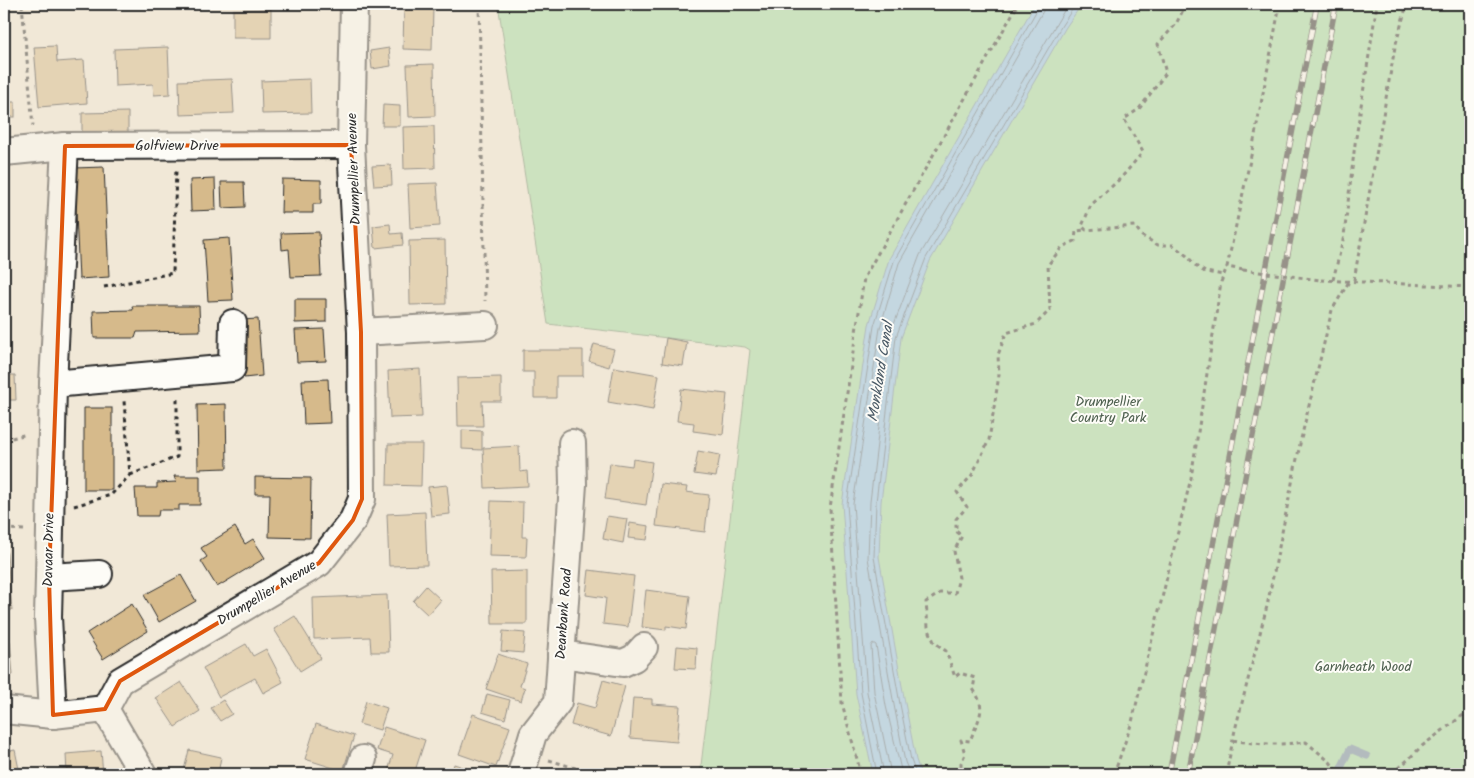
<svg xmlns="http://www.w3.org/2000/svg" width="1474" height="778" font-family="Kalam,sans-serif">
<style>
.green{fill:#a1dca2;stroke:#668466}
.water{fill:#8fc3ec;stroke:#67869f}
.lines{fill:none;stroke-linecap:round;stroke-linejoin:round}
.shore{stroke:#536878;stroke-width:1}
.stream{stroke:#67869f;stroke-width:7}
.building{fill:#d6ba8b;stroke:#2b2b2b}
.minor-casing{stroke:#2b2b2b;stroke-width:30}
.path{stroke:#2b2b2b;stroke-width:3;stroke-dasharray:4 4;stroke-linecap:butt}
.minor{stroke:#fdfcf7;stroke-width:26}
.rail-casing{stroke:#2b2b2b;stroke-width:5.5}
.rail{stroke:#fdfcf7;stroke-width:4;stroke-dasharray:11;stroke-linecap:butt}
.path-bridge{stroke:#2b2b2b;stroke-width:3;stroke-dasharray:4 4;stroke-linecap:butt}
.marked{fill:none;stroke:#df570e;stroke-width:4;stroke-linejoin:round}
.labels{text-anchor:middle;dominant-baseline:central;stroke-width:4;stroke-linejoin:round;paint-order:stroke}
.street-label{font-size:14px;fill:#2b2b2b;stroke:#fdfcf7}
.park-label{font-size:14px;fill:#4e604f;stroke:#fdfcf7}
.water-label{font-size:15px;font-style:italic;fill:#495965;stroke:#fdfcf7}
</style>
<rect width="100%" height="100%" fill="#f1e8d7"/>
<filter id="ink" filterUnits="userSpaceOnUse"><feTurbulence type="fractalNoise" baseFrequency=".02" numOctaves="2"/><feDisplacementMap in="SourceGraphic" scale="10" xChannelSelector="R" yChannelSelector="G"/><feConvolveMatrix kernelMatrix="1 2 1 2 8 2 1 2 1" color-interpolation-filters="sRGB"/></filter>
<g filter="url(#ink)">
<polygon class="green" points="498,4 1470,4 1470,774 700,774 750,350 745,347 548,324"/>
<polygon class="water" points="1035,4 1082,4 1066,27 930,261 901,338 881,502 879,557 905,703 916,760 921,774 873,774 856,694 842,504 869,325 889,259"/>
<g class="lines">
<g class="shore">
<polyline points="877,774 861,693 847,504 874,326 894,261 1038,8 1039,4"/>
<polyline points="884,774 867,692 853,504 880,328 899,263 1043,11 1045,4"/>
<polyline points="891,774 874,692 871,646 873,643 876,645 886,706 902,774"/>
<polyline points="910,774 905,762 894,705 868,558 870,502 890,335 920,255 1068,4"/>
<polyline points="916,774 911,760 900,704 874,557 876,502 896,337 926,258 1062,25 1076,4"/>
</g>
<polyline class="stream" points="1338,774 1350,749 1367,756"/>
</g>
<g class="building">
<polygon points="404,6 433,7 432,50 403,49"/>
<polygon points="271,9 271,38 233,38 233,10"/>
<polygon points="56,46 57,62 84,60 87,103 39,107 34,47"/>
<polygon points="168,47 170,94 154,95 153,84 115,86 114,49"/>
<polygon points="389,48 391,66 372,69 370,51"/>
<polygon points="434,64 435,116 409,117 407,65"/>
<polygon points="232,79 234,113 180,115 179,81"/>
<polygon points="310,79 311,113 262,114 261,81"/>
<rect x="4" y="102" width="11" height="15"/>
<polygon points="383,105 400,106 400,126 382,126"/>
<polygon points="128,112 128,134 82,135 82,113"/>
<polygon points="434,126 435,168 404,169 403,127"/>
<polygon points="391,165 392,185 374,186 372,166"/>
<polygon points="104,167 109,277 79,279 74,168"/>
<polygon points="215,179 216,210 191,211 190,180"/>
<polygon points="282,179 321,180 321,204 313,204 313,213 281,213"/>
<polygon points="221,182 244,182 245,207 222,208"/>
<polygon points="437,183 440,226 410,228 408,184"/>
<polygon points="390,224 391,234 402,233 403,245 375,248 373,226"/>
<polygon points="319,232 321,276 291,277 289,249 282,250 281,233"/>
<polygon points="229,238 233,300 208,301 204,240"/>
<polygon points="445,240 446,304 410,305 409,241"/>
<polygon points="295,299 326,299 326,322 295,323"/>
<polygon points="132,306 199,306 200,331 137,332 135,338 94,338 93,311 133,310"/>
<polygon points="258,319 262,376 244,378 241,320"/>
<polygon points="324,329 326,361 297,362 295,330"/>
<polygon points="666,338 687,342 683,366 662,363"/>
<polygon points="594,344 614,349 609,367 589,361"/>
<polygon points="523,350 583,350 583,376 556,376 556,398 534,398 534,372 523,372"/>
<polygon points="614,367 659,375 653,410 608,402"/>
<polygon points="420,369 422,417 390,418 388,371"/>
<polygon points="4,375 15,375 16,400 4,400"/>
<polygon points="501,377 501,401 482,401 483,426 458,426 457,378"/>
<polygon points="328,379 330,423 304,424 302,380"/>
<polygon points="681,389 727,394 723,435 693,431 694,423 677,421"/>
<polygon points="226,404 227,468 198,469 197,405"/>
<rect x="84" y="408" width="28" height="82"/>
<polygon points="462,430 482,431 482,450 462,449"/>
<polygon points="388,444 422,444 421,486 387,485"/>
<polygon points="519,446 520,472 527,471 528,486 485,488 483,448"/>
<polygon points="698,451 720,455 716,477 694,474"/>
<polygon points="633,459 652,462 646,505 605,499 610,463 632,466"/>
<polygon points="174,476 200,476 200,505 179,505 179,510 159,510 158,516 137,516 135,488 157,488 157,483 176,482"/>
<polygon points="255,477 311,478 310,538 269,537 270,494 255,494"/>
<polygon points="661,484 687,487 686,492 709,495 705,532 656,526"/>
<polygon points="447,485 450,514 431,516 428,487"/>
<polygon points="491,501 523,502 522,537 527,537 526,557 489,556"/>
<polygon points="425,512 427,565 389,566 387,514"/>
<polygon points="607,516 627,519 623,543 603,539"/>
<polygon points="630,523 649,526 647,540 628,538"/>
<polygon points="235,527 245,544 253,539 265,558 217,587 201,561 207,557 201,548"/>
<polygon points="4,545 6,545 12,610 4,611"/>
<polygon points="589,570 634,576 628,627 603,624 606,598 586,595"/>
<polygon points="527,571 527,624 492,624 491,572"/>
<polygon points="181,575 196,601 159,622 144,595"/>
<polygon points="426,586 441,600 428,615 413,601"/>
<polygon points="646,590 690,596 686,629 666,626 666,630 642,627"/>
<polygon points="387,595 389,652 371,652 370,637 314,639 313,598"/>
<polygon points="132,604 148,631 103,659 87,633"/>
<polygon points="295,616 321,658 300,671 274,629"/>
<polygon points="503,631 525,633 523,653 501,651"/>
<polygon points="10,641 13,675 4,676 4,642"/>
<polygon points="246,644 253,656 266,649 283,682 263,693 255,678 219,697 203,668"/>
<polygon points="677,646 697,648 696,669 675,668"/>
<polygon points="498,654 527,664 520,686 525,688 521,701 486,689"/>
<polygon points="603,680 625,686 611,736 571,725 577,703 595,708"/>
<polygon points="181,682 200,711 175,727 156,698"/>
<polygon points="487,694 510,700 505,719 482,712"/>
<polygon points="633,698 652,699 652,704 680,706 677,742 630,738"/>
<polygon points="223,700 232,714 220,721 211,708"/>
<polygon points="366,701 387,708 380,730 359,724"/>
<polygon points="473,714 510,727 496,767 459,754"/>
<polygon points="316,724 354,736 343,771 305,759"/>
<polygon points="384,727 425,740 414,774 387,774 393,755 377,750"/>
<polygon points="15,750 20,774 4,774 4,752"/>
<polygon points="189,750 221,757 218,774 183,774"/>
<polygon points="101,751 103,774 67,774 66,754"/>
<polygon points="454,764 484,774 451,774"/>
</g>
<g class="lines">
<defs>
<g id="minor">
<polyline points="4,152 65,146 351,145"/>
<polyline points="361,332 485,325"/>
<polyline points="53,384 232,368 233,323"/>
<polyline points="49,577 99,574"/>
<polyline points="561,654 623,663 634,658 644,647"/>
<polyline points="105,709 143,774"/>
<polyline points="4,710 53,715 105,709 120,681 319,563 353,520 362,499 361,332 351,145 354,4"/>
<polyline points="53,715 48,617 49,577 53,384 65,146"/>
<polyline points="358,774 363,759"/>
<polyline points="521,774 533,734 558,702 573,484 572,443"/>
</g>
</defs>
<use href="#minor" class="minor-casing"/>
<g class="path">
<polyline points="22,4 33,126"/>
<polyline points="479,4 485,301"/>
<polyline points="1186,4 1176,24 1158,44 1166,73 1139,109 1124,119 1143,152 1121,178 1091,205 1082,226 1086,230 1135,226 1142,236 1158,245 1173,245 1187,256 1197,267 1205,272 1224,275"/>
<polyline points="1243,270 1227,267 1252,151 1280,4"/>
<polyline points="1321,280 1470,287"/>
<polyline points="1333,280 1344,236 1355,144 1377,4"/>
<polyline points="1354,280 1395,47 1407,4"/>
<polyline points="104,287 173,273 176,169"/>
<polyline points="4,440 27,434"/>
<polyline points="130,475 177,457 177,396"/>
<polyline points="74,506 111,495 130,475 124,401"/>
<polyline points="4,529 26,530"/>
<path d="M1233 740C1258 745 1281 745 1306 742L1330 762 1339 774"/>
<polyline points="549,760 595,774"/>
<polyline points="861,774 842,703 830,508 864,278 1018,4"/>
<path d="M961 774V763L965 754 961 740 970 741C978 719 988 710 973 689L975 678 960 673 955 677 946 651 934 642 928 627 926 602 940 593H955L959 578 954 551 962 536 956 531V519L967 507 957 492 972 475 989 440 999 375 998 355 1006 333 1036 324 1050 310 1048 265 1062 247 1075 241 1076 231 1086 230"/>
<polyline points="1114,774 1132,722 1191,478 1221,282 1227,267"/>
<polyline points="1226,774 1235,730 1267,606 1301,439 1332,310 1350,280"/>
<polyline points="1393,774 1422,746 1470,710"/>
</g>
<use href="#minor" class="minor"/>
<defs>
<g id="rail">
<polyline points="1169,774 1317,4"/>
<polyline points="1188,774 1336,4"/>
</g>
</defs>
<use href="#rail" class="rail-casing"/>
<use href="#rail" class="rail"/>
<polyline class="path-bridge" points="1243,270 1321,280"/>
</g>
</g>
<path d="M0 0H1474V778H0ZM351 145 361 332 362 499 353 520 319 563 120 681 105 709 53 715 49 577 65 146Z" fill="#f1e8d7" fill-opacity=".55" fill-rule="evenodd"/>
<path class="marked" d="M351 145 361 332 362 499 353 520 319 563 120 681 105 709 53 715 49 577 65 146Z"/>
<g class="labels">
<g class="street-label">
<text x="177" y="146">Golfview Drive</text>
<text transform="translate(354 169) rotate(-92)">Drumpellier Avenue</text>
<text transform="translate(49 550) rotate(-89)">Davaar Drive</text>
<text transform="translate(267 593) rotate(-31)">Drumpellier Avenue</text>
<text transform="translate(564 614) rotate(-86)">Deanbank Road</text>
</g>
<g class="park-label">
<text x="1108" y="402">Drumpellier<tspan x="1108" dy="16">Country Park</tspan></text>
<text x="1363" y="667">Garnheath Wood</text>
</g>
<g class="water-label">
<text transform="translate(881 372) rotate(-81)">Monkland Canal</text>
</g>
</g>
<rect width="1474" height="778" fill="none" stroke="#fdfcf7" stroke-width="20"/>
<rect x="10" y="10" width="1454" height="758" fill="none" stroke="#2b2b2b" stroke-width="2" filter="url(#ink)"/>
</svg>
